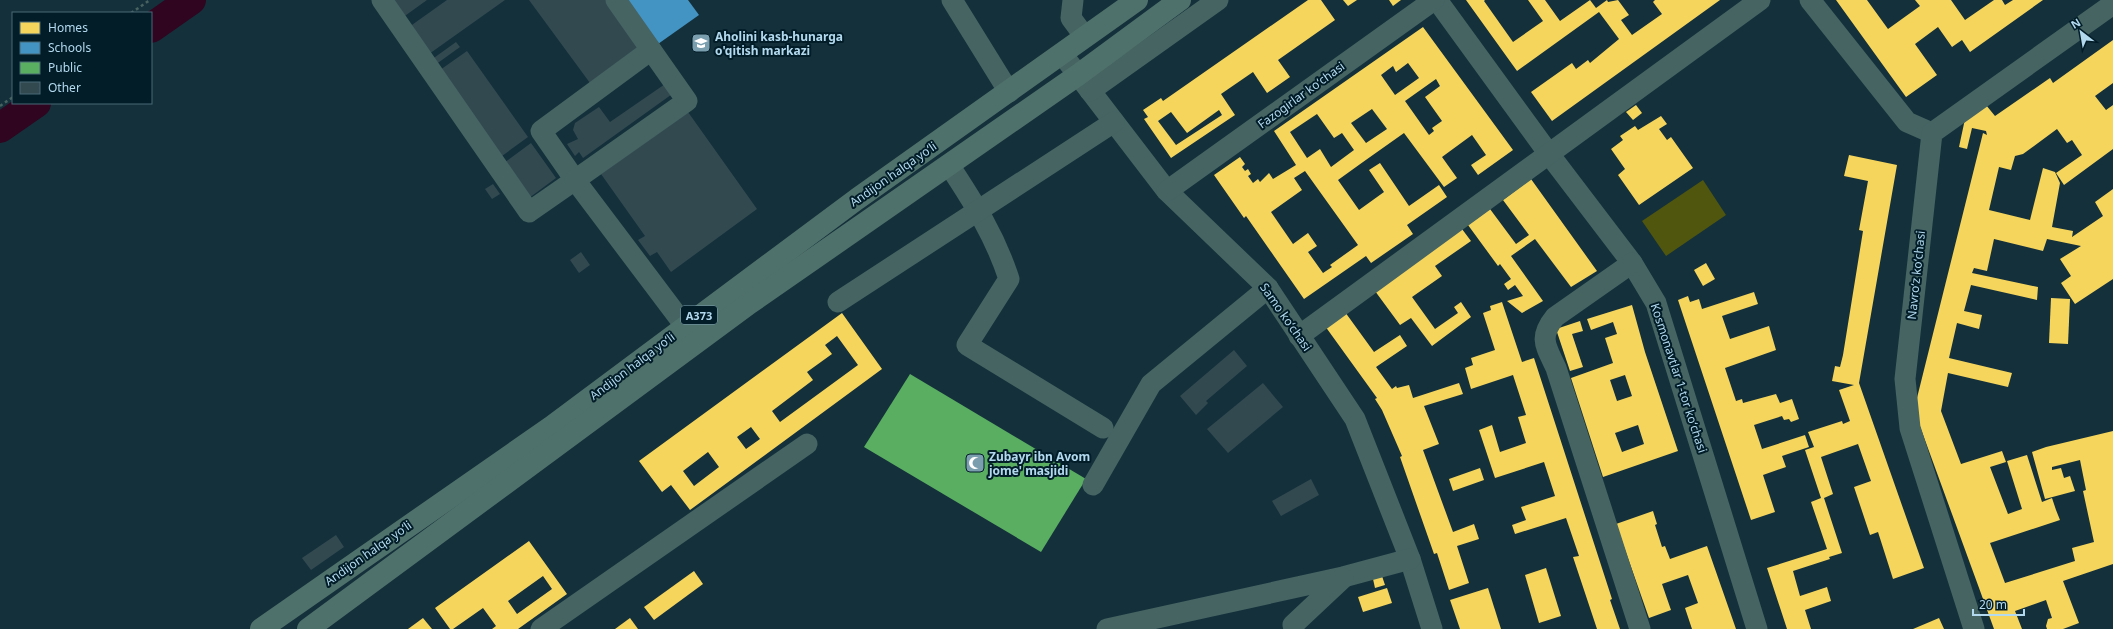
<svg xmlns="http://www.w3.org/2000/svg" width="2113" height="629" font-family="'Noto Sans',sans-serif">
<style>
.green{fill:#50560d}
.homes{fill:#f6d55c;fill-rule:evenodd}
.schools{fill:#4393c3}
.public{fill:#5aae61}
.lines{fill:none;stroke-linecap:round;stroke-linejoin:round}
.river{stroke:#2f0520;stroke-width:30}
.building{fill:#324950}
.path{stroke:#486261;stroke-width:2.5;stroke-dasharray:3 3;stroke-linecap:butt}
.minor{stroke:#456462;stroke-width:21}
.highway{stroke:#4f716b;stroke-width:22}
.labels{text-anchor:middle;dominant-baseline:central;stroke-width:4;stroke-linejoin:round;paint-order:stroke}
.shield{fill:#021c28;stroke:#7da0b3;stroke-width:1}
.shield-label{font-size:11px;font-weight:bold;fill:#b2d9ee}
.poi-label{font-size:12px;font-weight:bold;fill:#b2d9ee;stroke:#021c28;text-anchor:start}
.street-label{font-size:12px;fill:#b2d9ee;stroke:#021c28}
</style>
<rect width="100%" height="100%" fill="#14303b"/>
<polygon class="green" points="1703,180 1726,215 1666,256 1642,221"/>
<g class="homes">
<path d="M1308 0H1321L1335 20 1278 60 1290 77 1267 93 1253 72 1221 94 1235 115 1171 158 1144 119 1148 117 1143 110 1161 98 1163 101ZM1219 110 1222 115 1176 145 1158 121 1171 112 1187 133Z"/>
<polygon points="1343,0 1357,0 1348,6"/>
<polygon points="1389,0 1401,0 1393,6"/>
<polygon points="1466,0 1485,0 1484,1 1513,42 1543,21 1528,0 1545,0 1560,21 1590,0 1596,8 1607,0 1608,2 1618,0 1629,15 1621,20 1632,35 1662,14 1653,2 1655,0 1720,0 1552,121 1531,92 1572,63 1576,69 1588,60 1590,63 1619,39 1599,12 1517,71"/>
<polygon points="1836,0 1867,0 1888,29 1920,6 1915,0 1951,0 1965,20 1994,0 2002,0 2005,5 2013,0 2043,0 1970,52 1962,40 1952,47 1938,27 1915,44 1937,75 1906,97"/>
<path d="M1423 27 1513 150 1478 175 1471 165 1486 155 1472 135 1442 157 1457 178 1444 187 1404 133 1363 162 1338 180 1359 210 1384 192 1369 170 1380 163 1409 206 1439 185 1447 197 1407 225 1413 234 1371 263 1366 256 1304 299 1246 216 1244 218 1214 175 1240 157 1245 164 1242 167 1245 171 1248 169 1251 174 1248 176 1253 183 1258 179 1260 182 1269 173 1273 179 1296 165 1274 131ZM1408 63 1419 78 1395 95 1381 75 1393 66 1396 72ZM1436 79 1440 86 1425 97 1442 121 1432 128 1434 131 1429 135 1405 101ZM1372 109 1387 129 1366 143 1351 123ZM1317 114 1334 138 1342 133 1354 150 1331 167 1320 149 1307 158 1290 132ZM1305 171 1358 245 1330 265 1332 267 1323 273 1308 252 1317 246 1308 233 1293 244 1271 212 1302 190 1294 178Z"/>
<polygon points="2113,40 2113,83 2095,96 2106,110 2113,105 2113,149 2064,185 2056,173 2082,155 2072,140 2067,143 2057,129 2023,154 2015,156 2011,170 1999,167 1989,210 2030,220 2043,168 2055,172 2060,183 2052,227 2073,231 2072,237 2103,216 2095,202 2113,189 2113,279 2075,304 2061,283 2071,276 2060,259 2081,246 2047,239 2043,251 1994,239 1987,271 1974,268 1972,273 2038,287 2037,300 1971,285 1964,311 1982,315 1979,329 1957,323 1949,358 2012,373 2008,387 1948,373 1941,411 1961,464 2002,451 2006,462 1990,467 2008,514 2022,509 2007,461 2027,455 2042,502 2052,498 2056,510 2060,520 1990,543 2005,583 2075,561 2072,548 2094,542 2083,491 2086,490 2080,460 2052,467 2052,470 2061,468 2064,478 2070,476 2075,491 2045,499 2032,452 2046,447 2113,431 2113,564 2063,581 2079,623 2063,629 2047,629 2046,626 2048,619 2052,618 2046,600 2015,611 2022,629 1994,629 1914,410 1983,133 1987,135 1986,131 1972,128 1967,149 1959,147 1965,119 1986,105 1995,116 2050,78 2053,83"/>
<polygon points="1636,105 1642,113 1633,120 1626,112"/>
<polygon points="1661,116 1667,124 1659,129 1667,140 1671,137 1693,168 1639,205 1618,175 1625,169 1611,149 1623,140 1620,136 1635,126 1638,130"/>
<polygon points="1849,155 1897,165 1859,383 1924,568 1893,579 1878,532 1870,535 1854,487 1871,481 1858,444 1821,457 1833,494 1824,498 1842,553 1829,557 1830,559 1793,571 1800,596 1827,587 1831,601 1805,610 1811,629 1787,629 1767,568 1827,549 1811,502 1821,498 1805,450 1814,447 1808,432 1842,421 1843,424 1850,421 1839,390 1854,385 1832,381 1835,366 1840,367 1843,355 1863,231 1859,230 1868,181 1844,176"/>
<polygon points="1531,179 1597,271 1571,287 1535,239 1511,256 1543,301 1522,313 1507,301 1523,296 1515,285 1508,290 1504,284 1511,279 1500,264 1498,266 1468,225 1490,209 1516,244 1529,235 1503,200"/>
<polygon points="1462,229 1471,241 1435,266 1442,276 1412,297 1435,329 1458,313 1454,307 1461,302 1471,317 1432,346 1411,318 1400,325 1375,291"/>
<polygon points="1706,263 1715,279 1703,286 1694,270"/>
<polygon points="1754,292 1758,304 1722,316 1730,339 1769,326 1776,350 1725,368 1736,401 1742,399 1743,403 1776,394 1780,403 1792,399 1799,419 1791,422 1789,419 1784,420 1782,416 1754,425 1762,449 1805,435 1809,447 1782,456 1786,467 1763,475 1775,512 1751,520 1678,300 1688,296 1690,302 1699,299 1702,309"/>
<polygon points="2051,298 2070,299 2068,344 2049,343"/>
<polygon points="1502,302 1522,362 1534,358 1612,599 1610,600 1620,629 1597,629 1573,557 1579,556 1566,518 1515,534 1512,525 1526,520 1521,507 1555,496 1544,462 1495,478 1479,430 1492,425 1500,452 1526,443 1518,417 1526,415 1513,375 1471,389 1465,368 1473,365 1471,358 1495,350 1483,313 1491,310 1490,306"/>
<path d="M1632 305 1645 352 1678 451 1603 477 1571 378 1613 363 1605 338 1617 334 1613 322 1591 330 1587 319ZM1625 375 1632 396 1617 401 1610 380ZM1638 425 1644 444 1622 452 1615 433Z"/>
<polygon points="1345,312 1374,352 1400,335 1407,346 1376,367 1392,389 1396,386 1397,388 1409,385 1413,398 1459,383 1463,394 1424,406 1439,444 1423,450 1453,532 1474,524 1479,539 1457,546 1469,583 1449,590 1437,553 1434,554 1400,457 1402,456 1382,410 1375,399 1377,398 1325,326"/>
<path d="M842 313 882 369 690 510 671 485 662 492 639 461ZM837 336 858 365 780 422 772 411 813 380 807 372 832 354 825 345ZM751 427 760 439 746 449 737 437ZM708 452 719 467 694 486 683 471Z"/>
<polygon points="1580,321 1583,331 1572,334 1583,367 1570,371 1556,329"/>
<polygon points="1480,468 1484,480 1453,491 1449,479"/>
<polygon points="1653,511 1657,524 1655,525 1662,547 1665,546 1670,559 1707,546 1736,629 1692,629 1685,608 1698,603 1688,575 1662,584 1671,610 1649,618 1616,524"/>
<path d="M529 541 567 594 518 629H492L496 626 483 608 453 629H450L435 608ZM543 576 552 589 517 614 508 601Z"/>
<polygon points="1546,568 1561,616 1539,623 1525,575"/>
<polygon points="694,571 703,584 654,620 644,607"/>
<polygon points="1382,576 1385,585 1375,588 1373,579"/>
<polygon points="1387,588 1392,603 1363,612 1358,597"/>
<polygon points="1488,588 1501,629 1460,629 1450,600"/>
<polygon points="423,618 432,629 408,629"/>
<polygon points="630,618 638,629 615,629"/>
<polygon points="1939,618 1944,629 1913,629"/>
</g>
<polygon class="schools" points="626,0 688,0 699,15 658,44"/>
<polygon class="public" points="910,374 1086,479 1041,552 864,447"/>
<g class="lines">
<g class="river">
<polyline points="151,28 191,0"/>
<polyline points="0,128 36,103"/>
</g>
</g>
<g class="building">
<polygon points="389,0 427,0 402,18"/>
<polygon points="447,0 505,0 429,54 409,27"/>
<polygon points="529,0 608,0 641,45 590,83"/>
<polygon points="456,42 460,47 435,65 431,60"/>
<polygon points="467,51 528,137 502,156 440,70"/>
<polygon points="668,82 675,92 583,158 579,152 575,156 567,144 578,139 573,130 575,123 599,107 610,122"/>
<polygon points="688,112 757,209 671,272 657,252 650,256 638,240 645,236 601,174"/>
<polygon points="531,143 556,178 529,198 504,163"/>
<polygon points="493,184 500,194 492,199 485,189"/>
<polygon points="581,252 590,265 579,273 570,260"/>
<polygon points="1234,350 1247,366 1206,401 1208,403 1196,415 1180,396"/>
<polygon points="1263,383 1283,407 1228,453 1207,429"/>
<polygon points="1311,479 1319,495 1281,516 1272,501"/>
<polygon points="336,535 344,547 311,570 302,558"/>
</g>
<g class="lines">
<g class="path">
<polyline points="131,13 150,0"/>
<polyline points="0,106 13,97"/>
</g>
<g class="minor">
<polyline points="382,0 529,212 575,180 541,131 651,50"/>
<polyline points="616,0 687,101 575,180 685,326"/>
<polyline points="952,0 1009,92"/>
<polyline points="1073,0 1071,18 1085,37"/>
<polyline points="1437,0 1549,154 1632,263 1656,303 1757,629"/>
<polyline points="1810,0 1907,122 1932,133"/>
<polyline points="1062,54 1167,191 1268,288 1355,419 1410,559 1432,629"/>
<polyline points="1090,91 1218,0"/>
<path d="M949 165C974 203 995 236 1009 279L967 345 1103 428"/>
<polyline points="1167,191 1434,0"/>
<path d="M1632 263 1555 317C1538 338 1546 346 1556 368L1640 629"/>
<polyline points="838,302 1114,122"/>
<polyline points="1299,336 1760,0"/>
<polyline points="1093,485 1151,384 1268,288"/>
<polyline points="541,629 807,444"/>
<polyline points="1107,629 1343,577 1410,559"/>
<polyline points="1294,629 1293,625 1343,578"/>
<polyline points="1974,629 1910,428 1905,379 1932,133 2113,4"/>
</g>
<g class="highway">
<polyline points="261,629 551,427 857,199 1137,0"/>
<polyline points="308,629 750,303 1078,75 1180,0"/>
</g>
</g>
<defs>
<symbol id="university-square" viewBox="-11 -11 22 22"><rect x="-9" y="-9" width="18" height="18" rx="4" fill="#7b9eaf" stroke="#021c28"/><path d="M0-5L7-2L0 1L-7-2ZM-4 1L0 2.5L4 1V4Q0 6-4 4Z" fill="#fff"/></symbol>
<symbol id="mosque-square" viewBox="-11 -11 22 22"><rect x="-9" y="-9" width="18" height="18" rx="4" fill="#7b9eaf" stroke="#021c28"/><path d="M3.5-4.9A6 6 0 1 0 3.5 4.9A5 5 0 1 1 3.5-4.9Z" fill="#fff"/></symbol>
</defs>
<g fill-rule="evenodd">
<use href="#university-square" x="690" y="32" width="22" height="22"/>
<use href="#mosque-square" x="964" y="452" width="22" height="22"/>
</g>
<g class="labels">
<rect class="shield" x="681" y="306" width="36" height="18" rx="3"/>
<g class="shield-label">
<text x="699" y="315">A373</text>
</g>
<g class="poi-label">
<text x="715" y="36">Aholini kasb-hunarga<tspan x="715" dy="14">o'qitish markazi</tspan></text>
<text x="989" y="456">Zubayr ibn Avom<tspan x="989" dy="14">jome' masjidi</tspan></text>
</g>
<g class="street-label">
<text transform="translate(1301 95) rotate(-36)">Fazogirlar koʻchasi</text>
<text transform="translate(893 174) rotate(-35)">Andijon halqa yo‘li</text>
<text transform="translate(1916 275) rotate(-84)">Navroʻz koʻchasi</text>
<text transform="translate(1286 317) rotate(55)">Samo koʻchasi</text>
<text transform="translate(632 366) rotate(-37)">Andijon halqa yo‘li</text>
<text transform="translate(1679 378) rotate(72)">Kosmonavtlar 1-tor koʻchasi</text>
<text transform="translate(368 553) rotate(-35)">Andijon halqa yo‘li</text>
</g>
</g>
<rect x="12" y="12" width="140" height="92" fill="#021c28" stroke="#486877"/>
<rect x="20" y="22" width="20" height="12" fill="#f6d55c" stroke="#486877"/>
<text x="48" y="32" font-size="12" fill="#b2d9ee">Homes</text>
<rect x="20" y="42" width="20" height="12" fill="#4393c3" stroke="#486877"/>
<text x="48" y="52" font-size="12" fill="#b2d9ee">Schools</text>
<rect x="20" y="62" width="20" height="12" fill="#5aae61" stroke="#486877"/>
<text x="48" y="72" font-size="12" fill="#b2d9ee">Public</text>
<rect x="20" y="82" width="20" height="12" fill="#324950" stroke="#486877"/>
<text x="48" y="92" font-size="12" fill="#b2d9ee">Other</text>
<g transform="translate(2081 32) rotate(329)" stroke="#021c28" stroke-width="3" paint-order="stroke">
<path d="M0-3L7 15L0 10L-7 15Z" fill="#b2d9ee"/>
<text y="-6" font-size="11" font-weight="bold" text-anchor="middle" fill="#b2d9ee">N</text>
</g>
<path d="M1973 609v6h51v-6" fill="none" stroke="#b2d9ee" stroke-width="2"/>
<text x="1979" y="609" font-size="12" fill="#b2d9ee" stroke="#021c28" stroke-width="3" paint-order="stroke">20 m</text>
</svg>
